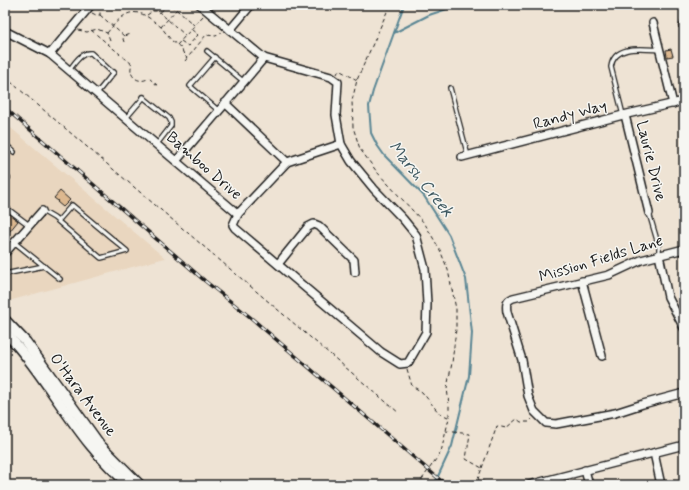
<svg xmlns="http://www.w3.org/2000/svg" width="689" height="490" font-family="Mynerve,sans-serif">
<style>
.built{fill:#e9d6bf}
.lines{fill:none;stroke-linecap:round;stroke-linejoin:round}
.stream{stroke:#5a8694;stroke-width:2}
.building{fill:#ddb88f;stroke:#1c1c1c}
.service-casing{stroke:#1c1c1c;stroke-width:6}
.minor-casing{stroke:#1c1c1c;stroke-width:10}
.tertiary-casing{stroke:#1c1c1c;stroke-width:12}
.path{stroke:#1c1c1c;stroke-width:1;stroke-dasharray:4 3;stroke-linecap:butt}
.service{stroke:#f6f6f2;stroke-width:3.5}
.minor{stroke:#f6f6f2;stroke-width:7}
.tertiary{stroke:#f6f6f2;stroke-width:9}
.rail-casing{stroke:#1c1c1c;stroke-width:3.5}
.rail{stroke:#f6f6f2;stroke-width:2;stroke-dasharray:6;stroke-linecap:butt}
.labels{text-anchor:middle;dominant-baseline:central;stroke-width:3;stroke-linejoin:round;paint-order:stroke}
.street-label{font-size:16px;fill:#1c1c1c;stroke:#f6f6f2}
.water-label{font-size:17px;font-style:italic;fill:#405a62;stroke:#f6f6f2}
</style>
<rect width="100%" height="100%" fill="#eee3d4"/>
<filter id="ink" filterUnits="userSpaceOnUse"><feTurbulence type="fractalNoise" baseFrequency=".025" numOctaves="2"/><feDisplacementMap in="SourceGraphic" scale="8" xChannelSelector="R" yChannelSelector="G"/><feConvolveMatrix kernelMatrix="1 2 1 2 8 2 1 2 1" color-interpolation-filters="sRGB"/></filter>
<g filter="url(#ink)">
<polygon class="built" points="5,123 165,258 5,302"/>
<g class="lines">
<g class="stream">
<polyline points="404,5 373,91 369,106 371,133 377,145 384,155 424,196 449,235 466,279 472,333 469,376 452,446 434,485"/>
<polyline points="394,33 429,15 459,5"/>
</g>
</g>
<g class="building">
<polygon points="684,16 684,30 678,27"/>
<polygon points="671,49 673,56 667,57 666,50"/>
<polygon points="60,191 70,200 63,207 57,202 58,201 54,198"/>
<polygon points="5,211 18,221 5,237"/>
</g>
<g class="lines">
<defs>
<g id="service">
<polyline points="207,51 243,81"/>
<polyline points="215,57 190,86 219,111"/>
<path d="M69 70C75 63 81 52 91 53L113 73"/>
<polyline points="450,88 468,156"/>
<polyline points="97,93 114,72"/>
<polyline points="143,97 169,118 171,122 171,126 157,144"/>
<path d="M623 115 611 67C614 44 643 49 660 50"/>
<polyline points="126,118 144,97"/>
<polyline points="5,144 14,152"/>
<polyline points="5,175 8,178"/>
<polyline points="5,207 29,225"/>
<polyline points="42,211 54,218 101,258 127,251 72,205 58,221"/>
<polyline points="649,213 659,247 659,255"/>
<polyline points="14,242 60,279"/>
<polyline points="5,274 44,266"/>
</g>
<g id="minor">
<polyline points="653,23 673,104"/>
<polyline points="230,30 251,5"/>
<polyline points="5,31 50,54 238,214 287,162 341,144 336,115 338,82 331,77 264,58 200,5"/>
<polyline points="50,54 91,5"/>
<polyline points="225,103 287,162"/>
<polyline points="625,115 649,213"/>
<polyline points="462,157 623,115 684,101"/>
<polyline points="177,160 264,58"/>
<polyline points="238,214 233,225 235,228 381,352 400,364 408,363 426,332 427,304 425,269 416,235 403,219 374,189 351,161 341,144"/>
<path d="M684 249 641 260 609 275 513 298C506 301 506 305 507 312L522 360 528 396 534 411 546 423 556 424 615 413 643 404 684 393"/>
<polyline points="5,253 42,211"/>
<polyline points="659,255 668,297 684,328"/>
<polyline points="278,264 308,227 314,224 319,226 354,260 355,272"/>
<polyline points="582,281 602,356"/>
<polyline points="654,453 661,485"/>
<polyline points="585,470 589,485"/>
<polyline points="529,485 684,445"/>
</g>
<g id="tertiary">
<polyline points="5,320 26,342 100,445 140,485"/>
<path d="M5 332C51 380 77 443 130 485"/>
</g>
</defs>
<use href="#service" class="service-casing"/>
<use href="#minor" class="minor-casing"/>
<use href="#tertiary" class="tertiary-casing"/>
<g class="path">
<polyline points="171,5 194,25"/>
<polyline points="390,5 357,80 352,101 353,127 360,149 377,172 425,224 440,250 448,270 456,309 456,329 452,363 447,388 449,405 449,418 441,452 418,485"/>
<polyline points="158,11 185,35"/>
<polyline points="92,13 96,15 100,15 100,11 97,7"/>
<polyline points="100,15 124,36"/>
<polyline points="147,15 153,11 162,11 166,5"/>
<polyline points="161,27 176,10"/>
<polyline points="78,30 87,32 97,29 107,33 110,41 109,44"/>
<path d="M91 30 132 64C127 76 139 85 149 78L158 86"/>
<path d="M107 33C121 16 131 4 152 20 155 22 159 25 162 28 165 32 168 36 171 40 174 43 178 45 181 48 183 51 183 55 187 58"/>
<polyline points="181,41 188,46 198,35 191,29"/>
<polyline points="124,42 123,39 124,36 130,34"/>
<polyline points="177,45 203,16"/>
<polyline points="185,61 206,35 216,36 221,32"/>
<polyline points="337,74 339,70 357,80"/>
<polyline points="5,77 399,413"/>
<polyline points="407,369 412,386 422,392 439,413 448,417"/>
<polyline points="446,431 470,434 466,459 482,468 478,479 490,485"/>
<polyline points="482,468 497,426 506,428 517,419 521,422 529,422 532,419"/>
</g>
<use href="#service" class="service"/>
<use href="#minor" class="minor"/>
<use href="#tertiary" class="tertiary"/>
<defs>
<polyline id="rail" points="5,108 205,281 250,317 446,485"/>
</defs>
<use href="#rail" class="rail-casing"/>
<use href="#rail" class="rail"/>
</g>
</g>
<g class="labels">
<g class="street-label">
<text transform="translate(570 115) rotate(-15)">Randy Way</text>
<text transform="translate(651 161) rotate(76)">Laurie Drive</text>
<text transform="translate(204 166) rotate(41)">Bamboo Drive</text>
<text transform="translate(601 259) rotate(-17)">Mission Fields Lane</text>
<text transform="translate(83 395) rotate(53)">O'Hara Avenue</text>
</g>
<g class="water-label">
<text transform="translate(421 179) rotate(51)">Marsh Creek</text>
</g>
</g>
<rect width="689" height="490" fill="none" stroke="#f6f6f2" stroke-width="20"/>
<rect x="10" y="10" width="669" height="470" fill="none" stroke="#1c1c1c" stroke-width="1.5" filter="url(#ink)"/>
</svg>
